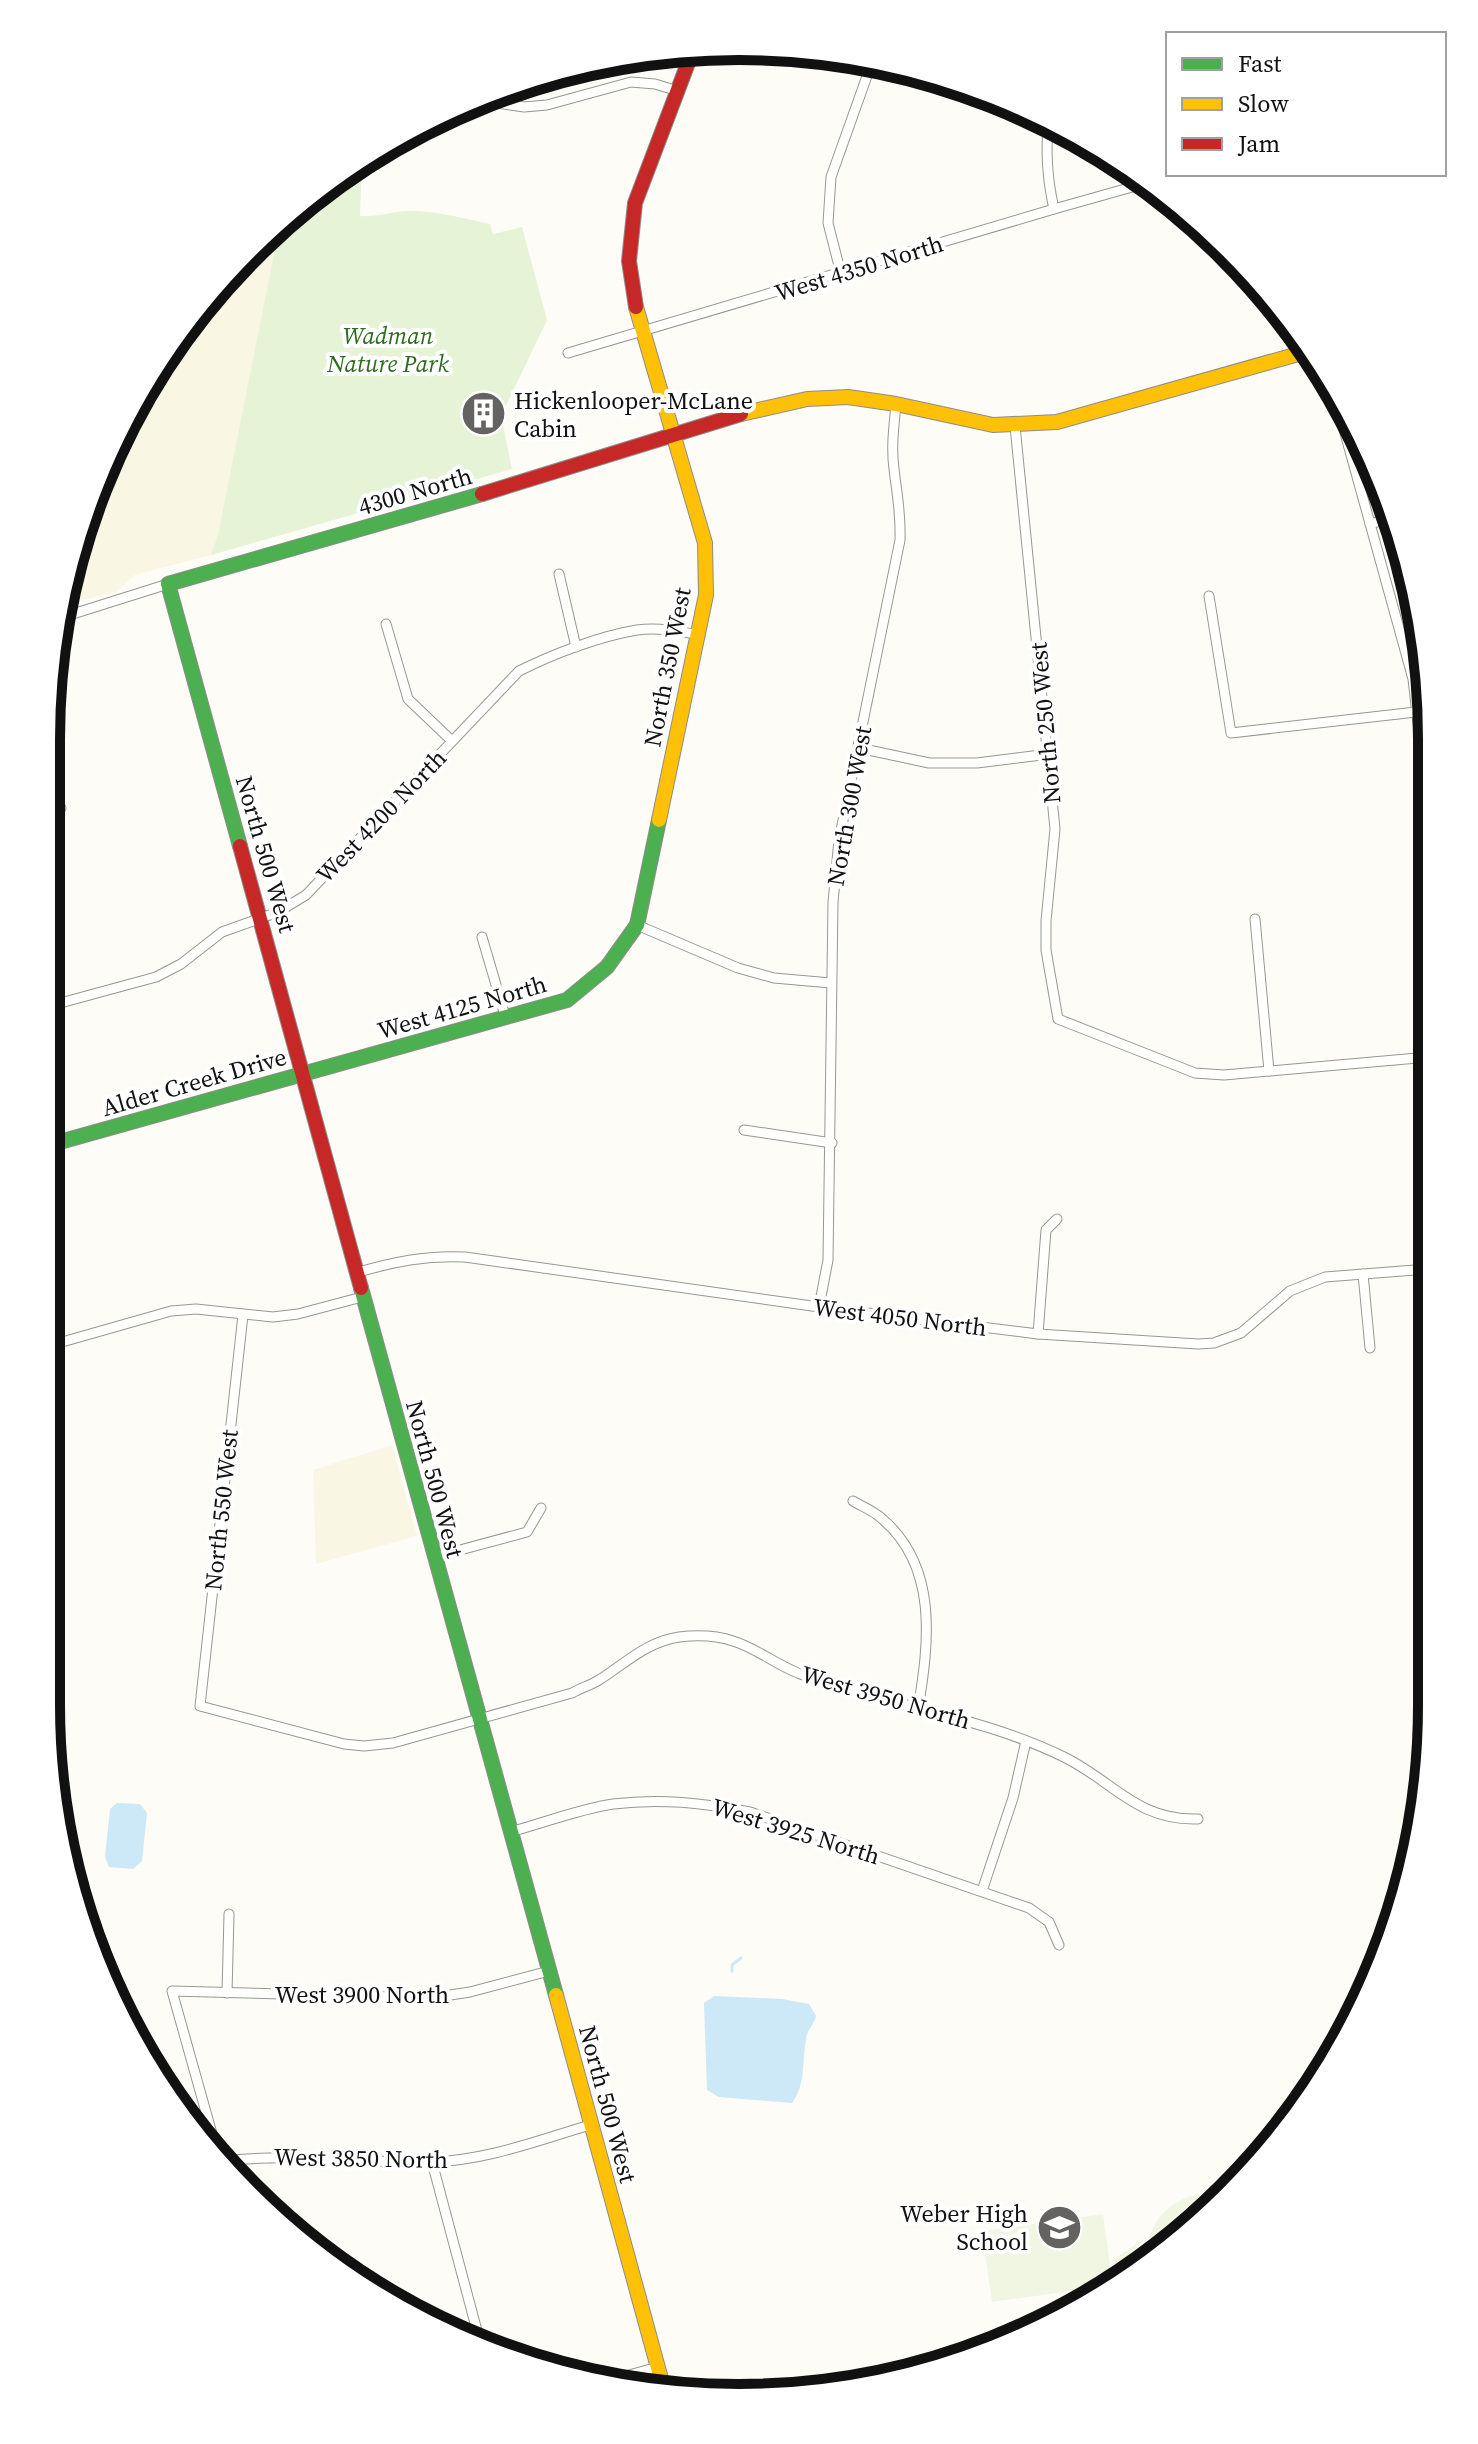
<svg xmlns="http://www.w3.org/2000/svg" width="1478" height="2444" font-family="'Source Serif 4',serif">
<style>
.farmland{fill:#f9f7e4}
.green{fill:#e7f3d7}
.pitch{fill:#f0f6e1}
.water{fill:#cde8f7}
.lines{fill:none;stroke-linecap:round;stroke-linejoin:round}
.stream{stroke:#cde8f7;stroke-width:3}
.street-casing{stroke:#979795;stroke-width:11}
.fast-casing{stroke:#8e8d8b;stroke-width:16}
.slow-casing{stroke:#8e8d8b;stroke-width:16}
.jam-casing{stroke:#8e8d8b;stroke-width:16}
.street{stroke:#fffffe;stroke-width:9}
.fast{stroke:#4caf50;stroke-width:14}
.slow{stroke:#ffc107;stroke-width:14}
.jam{stroke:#c62828;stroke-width:14}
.labels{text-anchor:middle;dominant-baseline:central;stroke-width:8;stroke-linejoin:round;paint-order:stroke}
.street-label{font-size:24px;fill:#111;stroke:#fff}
.park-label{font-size:24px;font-style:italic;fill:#2f6b1f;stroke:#fff}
.poi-label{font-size:24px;fill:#111;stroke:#fff;text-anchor:start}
.rim{fill:none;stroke:#111;stroke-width:10}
</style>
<rect width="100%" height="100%" fill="#fdfcf7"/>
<g class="farmland">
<polygon points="262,239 277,241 218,534 211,555 135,575 115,593 71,602 71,576 99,474 189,317"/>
<polygon points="392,1445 417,1536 316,1564 313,1470"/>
</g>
<path class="green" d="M362 160 360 216C377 217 390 212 406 211 433 210 464 218 490 224L493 234 522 227 547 320 501 416 512 469 211 555 218 534 281 219Z"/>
<g class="pitch">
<path d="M1195 2195H1216C1201 2209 1184 2207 1171 2221 1159 2234 1162 2246 1147 2260 1146 2227 1164 2203 1195 2195Z"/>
<polygon points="1103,2214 1113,2285 992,2302 982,2231"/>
<polygon points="1137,2240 1141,2243 1137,2246 1128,2273 1118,2269 1112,2261 1135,2245"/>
</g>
<g class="water">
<polygon points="117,1803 140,1804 147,1813 142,1861 133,1869 109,1867 105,1857 110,1809"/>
<path d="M714 1996 782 1999 809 2004 816 2016C814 2025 807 2030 806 2039 802 2061 806 2085 792 2103L719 2097 707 2090 704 2003Z"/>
<polygon points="314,2251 326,2251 344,2258 347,2271"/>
</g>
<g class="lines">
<polyline class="stream" points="732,1971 732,1965 741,1958"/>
<defs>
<g id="street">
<polyline points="477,100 524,107 547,105 631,82 655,84 678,91"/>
<path d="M1049 120C1045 150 1047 178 1054 209"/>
<polyline points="841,274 828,223 831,177 872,62"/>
<polyline points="568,353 1054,209 1150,182"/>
<polyline points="1330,379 1413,679 1430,830"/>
<polyline points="1015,426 1055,829 1046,921 1046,950 1058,1019 1195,1073 1224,1075 1429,1057"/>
<polyline points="1370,524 1391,518"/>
<polyline points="559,574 576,647"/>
<polyline points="1209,596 1231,733 1416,712"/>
<polyline points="60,618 168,584"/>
<polyline points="386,624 408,699 452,741"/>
<polyline points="859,748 929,763 977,763 1049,754"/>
<polyline points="51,809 61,808"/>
<polyline points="1255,919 1269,1071"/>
<polyline points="637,925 738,968 774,978 831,983"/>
<polyline points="482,937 506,1019"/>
<path d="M53 1005 156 977 181 964 222 932 278 912 306 895 519 671C553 654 600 636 637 630 658 627 679 631 699 635"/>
<polyline points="744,1130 832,1143"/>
<path d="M355 1273C393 1262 426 1255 465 1257L819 1307 1038 1334 1198 1344 1214 1343 1241 1333 1290 1291 1325 1277 1428 1269"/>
<polyline points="1363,1274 1370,1348"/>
<path d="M819 1307 828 1260 833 902 839 840 900 540C901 512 897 495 894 469 891 447 894 426 896 404"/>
<path d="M243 1315 200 1706 344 1744 364 1746 393 1743 572 1693C581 1688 591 1685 599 1680 626 1663 646 1642 679 1637 696 1635 715 1635 733 1641 756 1648 775 1664 798 1673 809 1678 821 1681 833 1684 910 1709 991 1721 1064 1757 1113 1781 1137 1821 1198 1819"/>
<polyline points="1038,1334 1046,1230 1057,1219"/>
<polyline points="48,1346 171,1311 196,1309 273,1317 298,1314 362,1297"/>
<path d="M853 1501C861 1506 872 1510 880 1517 939 1565 929 1643 918 1709"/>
<polyline points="434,1557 527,1532 541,1508"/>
<path d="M510 1832C544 1823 579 1809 613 1804 660 1798 704 1803 750 1812L1029 1908 1049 1922 1059 1945"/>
<polyline points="982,1891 1013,1798 1026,1741"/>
<polyline points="227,1993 229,1914"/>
<polyline points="218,2155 172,1991 431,1998 470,1992 549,1971"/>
<path d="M223 2161C292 2153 361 2163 430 2162 485 2161 539 2140 590 2125"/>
<polyline points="432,2162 480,2342"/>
<polyline points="618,2378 658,2367"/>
</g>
<g id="fast">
<polyline points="240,846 168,584 482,494"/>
<polyline points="49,1145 567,1000 607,967 637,925 659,820"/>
<polyline points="361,1288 556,1995"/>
</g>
<g id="slow">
<polyline points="636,307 705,543 706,595 659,820"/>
<polyline points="741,414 807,399 848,397 896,404 993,425 1057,422 1309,351"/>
<polyline points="556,1995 663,2386"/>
</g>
<g id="jam">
<polyline points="636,307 629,261 635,203 693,50"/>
<polyline points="482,494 741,414"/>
<polyline points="240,846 361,1288"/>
</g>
</defs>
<use href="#street" class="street-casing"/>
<use href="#fast" class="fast-casing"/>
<use href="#slow" class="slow-casing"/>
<use href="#jam" class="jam-casing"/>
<use href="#street" class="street"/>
<use href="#fast" class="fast"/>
<use href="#slow" class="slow"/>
<use href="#jam" class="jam"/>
</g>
<defs>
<symbol id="building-disc" viewBox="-11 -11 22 22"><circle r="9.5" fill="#646362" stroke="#fff"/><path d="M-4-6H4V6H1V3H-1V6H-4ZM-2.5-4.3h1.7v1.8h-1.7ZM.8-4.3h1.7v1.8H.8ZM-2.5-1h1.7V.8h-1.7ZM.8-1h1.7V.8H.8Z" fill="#fff"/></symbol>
<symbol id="school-disc" viewBox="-11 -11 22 22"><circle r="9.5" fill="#646362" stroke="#fff"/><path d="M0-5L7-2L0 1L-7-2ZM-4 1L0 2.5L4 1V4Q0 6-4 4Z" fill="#fff"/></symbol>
</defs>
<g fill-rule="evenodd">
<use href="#building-disc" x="458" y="388" width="51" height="51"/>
<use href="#school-disc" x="1034" y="2202" width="51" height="51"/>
</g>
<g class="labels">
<g class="street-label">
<text transform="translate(859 268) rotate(-17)">West 4350 North</text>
<text transform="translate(415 491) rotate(-16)">4300 North</text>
<text transform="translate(667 667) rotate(-79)">North 350 West</text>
<text transform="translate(1045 723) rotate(-95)">North 250 West</text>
<text transform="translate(849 806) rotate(-80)">North 300 West</text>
<text transform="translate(381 816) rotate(-46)">West 4200 North</text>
<text transform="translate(266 854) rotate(74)">North 500 West</text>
<text transform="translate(462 1007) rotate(-16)">West 4125 North</text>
<text transform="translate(194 1082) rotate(-16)">Alder Creek Drive</text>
<text transform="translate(900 1317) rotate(7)">West 4050 North</text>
<text transform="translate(435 1479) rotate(75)">North 500 West</text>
<text transform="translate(221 1510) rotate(-84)">North 550 West</text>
<text transform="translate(886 1697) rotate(16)">West 3950 North</text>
<text transform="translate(796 1831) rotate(17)">West 3925 North</text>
<text x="362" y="1994">West 3900 North</text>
<text transform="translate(608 2104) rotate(75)">North 500 West</text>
<text transform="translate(361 2158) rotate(1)">West 3850 North</text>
</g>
<g class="park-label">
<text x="388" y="335">Wadman<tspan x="388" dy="28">Nature Park</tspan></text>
</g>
<g class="poi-label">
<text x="514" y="400">Hickenlooper-McLane<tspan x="514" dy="28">Cabin</tspan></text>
<text x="1028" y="2213" text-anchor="end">Weber High<tspan x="1028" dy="28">School</tspan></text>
</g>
</g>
<path d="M0 0H1478V2444H0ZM739 60H739A679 679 0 0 1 1418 739V1705A679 679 0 0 1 739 2384H739A679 679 0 0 1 60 1705V739A679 679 0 0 1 739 60Z" fill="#fff" fill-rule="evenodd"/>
<path class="rim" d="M739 60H739A679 679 0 0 1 1418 739V1705A679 679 0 0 1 739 2384H739A679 679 0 0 1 60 1705V739A679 679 0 0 1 739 60Z"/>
<rect x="1166" y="32" width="280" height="144" fill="#ffffff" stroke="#a0a0a0" stroke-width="2"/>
<rect x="1182" y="58" width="40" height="12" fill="#4caf50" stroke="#a0a0a0" stroke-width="2"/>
<text x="1238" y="72" font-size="24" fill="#111111">Fast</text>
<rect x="1182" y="98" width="40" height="12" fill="#ffc107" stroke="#a0a0a0" stroke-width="2"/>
<text x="1238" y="112" font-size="24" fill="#111111">Slow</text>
<rect x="1182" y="138" width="40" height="12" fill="#c62828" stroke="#a0a0a0" stroke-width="2"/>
<text x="1238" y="152" font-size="24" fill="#111111">Jam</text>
</svg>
